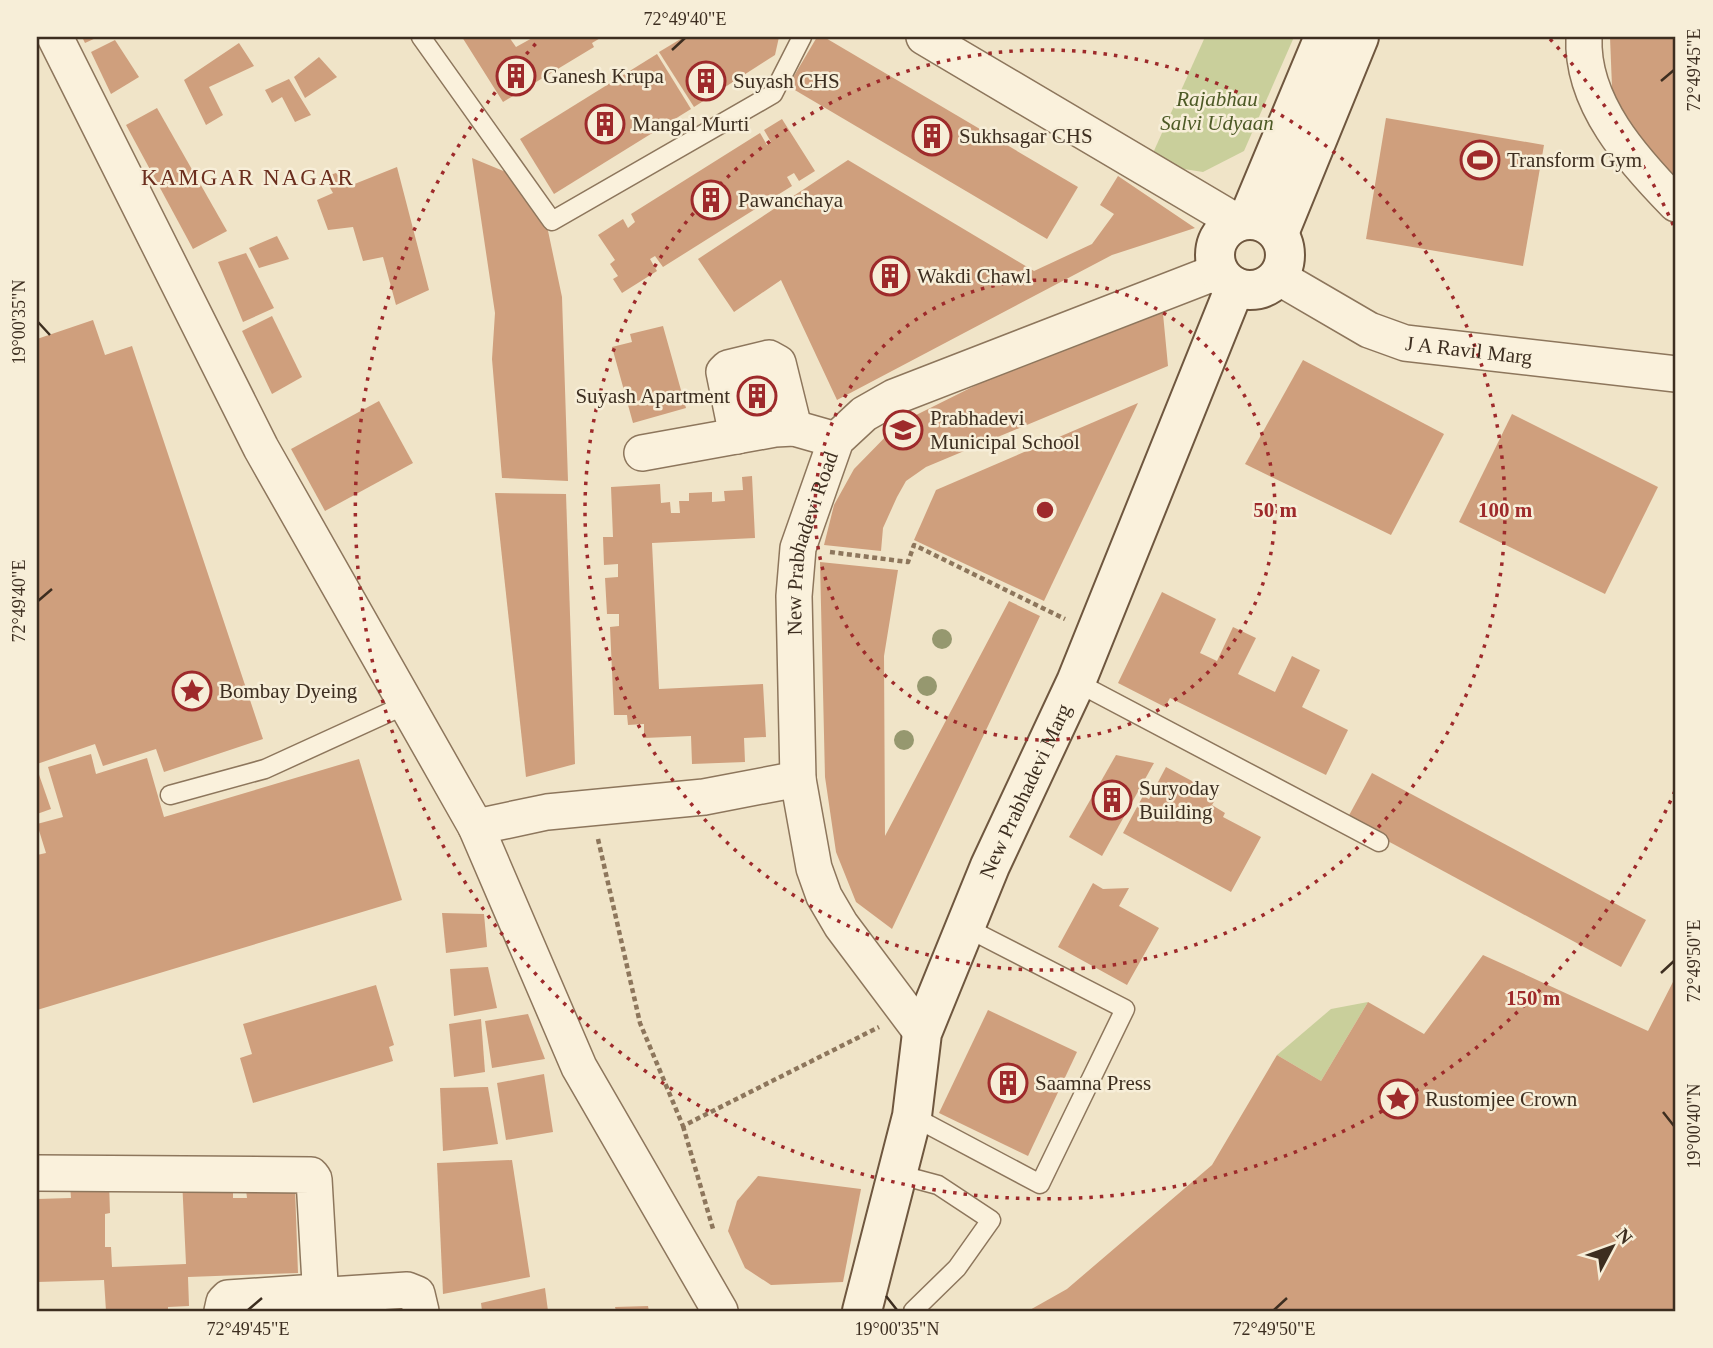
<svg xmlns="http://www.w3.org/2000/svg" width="1713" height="1348" font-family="Georgia,serif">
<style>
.green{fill:#c9cf9b}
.building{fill:#cf9f7d}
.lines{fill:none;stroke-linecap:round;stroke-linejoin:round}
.service-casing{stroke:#8d765c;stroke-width:21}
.minor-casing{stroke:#8d765c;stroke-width:38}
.secondary-casing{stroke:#6f573f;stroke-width:42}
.path{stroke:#8d765c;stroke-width:4.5;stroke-dasharray:5 3.5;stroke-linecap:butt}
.service{stroke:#faf1dc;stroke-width:18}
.minor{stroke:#faf1dc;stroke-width:35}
.secondary{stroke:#faf1dc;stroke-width:38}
.tree{fill:#96986f}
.ticks{fill:none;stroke:#3d2e20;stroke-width:2.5}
.ring{fill:none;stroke:#9e2a2b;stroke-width:3.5;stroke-dasharray:3.5 7}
.labels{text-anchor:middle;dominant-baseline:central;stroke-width:5;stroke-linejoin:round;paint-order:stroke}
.poi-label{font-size:21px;fill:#3d2e20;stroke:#f7eed8;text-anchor:start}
.park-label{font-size:21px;font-style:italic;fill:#4d5a26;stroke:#f7eed8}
.street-label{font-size:21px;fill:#3d2e20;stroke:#f7eed8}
.neighbourhood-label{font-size:23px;letter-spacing:2px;fill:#6b2e1e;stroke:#f7eed8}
.centre{fill:#9e2a2b;stroke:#f7eed8;stroke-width:3.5}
.ring-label{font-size:21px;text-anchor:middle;font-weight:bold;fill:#9e2a2b;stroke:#f7eed8;stroke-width:5;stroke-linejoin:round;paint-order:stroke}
.neatline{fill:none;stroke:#3d2e20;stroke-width:2.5}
.ticks-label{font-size:18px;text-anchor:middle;fill:#3d2e20}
</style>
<rect width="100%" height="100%" fill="#f0e4c8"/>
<g class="green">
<polygon points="1205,37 1294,37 1244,151 1203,172 1184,169 1153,153"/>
<polygon points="1368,1002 1321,1081 1277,1055 1331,1009"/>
</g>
<g class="building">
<polygon points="82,37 98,37 85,43"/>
<polygon points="462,37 509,37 516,47 534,37 602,37 592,43 594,47 503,102"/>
<polygon points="684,37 779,37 775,55 694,107 659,52"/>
<polygon points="817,37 824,37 1078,187 1047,239 788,86"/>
<polygon points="1610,37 1676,37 1676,184 1613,112"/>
<polygon points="115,40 139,77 111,94 91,52"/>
<polygon points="239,43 254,66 209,87 223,115 206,125 184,80"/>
<polygon points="657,54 691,109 554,194 520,139"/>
<polygon points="319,57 337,77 305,98 294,77"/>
<polygon points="289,79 311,115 295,122 282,97 272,103 265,90"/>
<polygon points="157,108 227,231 193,249 126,125"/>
<polygon points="1386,118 1544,145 1523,266 1366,239"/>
<polygon points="782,119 815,171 799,181 794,173 787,177 792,186 663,267 655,256 650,259 657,271 622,293 613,279 618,276 610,264 615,260 598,235 623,219 628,228 635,222 631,214 760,133 767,145 771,142 764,130"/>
<polygon points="472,158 513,175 547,226 562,297 568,481 502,478 492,359 495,313"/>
<polygon points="848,160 1034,271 1092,244 1114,214 1100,205 1118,176 1195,228 1112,255 837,400 781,280 734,312 698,259"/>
<polygon points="397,167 429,290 396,305 383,257 363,261 353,227 328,230 317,200 333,193 324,177 336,173 347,187"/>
<polygon points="277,236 289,259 259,268 249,248"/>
<polygon points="246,253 274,308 243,322 218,262"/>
<polygon points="1161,293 1168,366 926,467 906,481 897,497 883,528 881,551 824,545 834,505 854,469 898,424"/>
<polygon points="272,316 302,377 272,394 242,331"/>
<polygon points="93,320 105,355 132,346 263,739 164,772 156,749 103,766 95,744 37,764 37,339"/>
<polygon points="663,326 686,408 633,423 612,347 632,342 630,334"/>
<polygon points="1303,360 1444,434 1391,535 1245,464"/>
<polygon points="774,365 785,417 750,424 729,374"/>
<polygon points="379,401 413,463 325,511 291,449"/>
<polygon points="1138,403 1044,601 914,540 936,490"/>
<polygon points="1512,414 1658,487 1605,594 1459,522"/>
<polygon points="752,476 755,538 652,543 659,689 763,684 766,737 744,738 745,762 692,764 691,736 644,738 644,724 628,725 627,715 614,715 610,627 619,626 619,614 607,614 605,578 618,577 618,564 604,565 603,537 613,537 611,487 660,484 661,503 670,502 671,513 680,513 679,501 689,501 689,493 712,492 712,502 725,501 724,491 743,490 742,477"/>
<polygon points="495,493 566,494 575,764 526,777"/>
<polygon points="820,562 898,570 884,656 885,836 1009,601 1040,616 892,929 856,902 836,852 825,777"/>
<polygon points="1162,592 1216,619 1200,653 1217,661 1233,627 1256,638 1238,674 1275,692 1292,656 1320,670 1302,707 1348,730 1326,775 1170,698 1165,707 1118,683"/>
<polygon points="91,754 96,774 147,758 164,817 359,759 402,900 37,1010 37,855 46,853 37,824 63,817 48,767"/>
<polygon points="1116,755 1154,763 1102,856 1069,837"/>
<polygon points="1166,767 1218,795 1212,805 1225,813 1223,817 1261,837 1231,892 1123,833 1143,796 1149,799"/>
<polygon points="37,769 51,809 37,814"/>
<polygon points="1372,773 1646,920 1621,967 1347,819"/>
<polygon points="1093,883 1103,889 1129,888 1119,906 1159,928 1127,985 1058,947"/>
<polygon points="442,913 484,914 487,947 446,953"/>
<polygon points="1483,955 1648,1031 1676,976 1676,1311 1028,1311 1067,1289 1212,1165 1277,1055 1321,1081 1368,1002 1424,1034"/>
<polygon points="488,967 497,1008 454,1016 450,969"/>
<polygon points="376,985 394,1045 389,1047 393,1061 253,1103 240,1058 252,1054 243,1024"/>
<polygon points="988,1010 1077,1052 1028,1156 939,1113"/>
<polygon points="528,1014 545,1059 492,1068 485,1021"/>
<polygon points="481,1019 485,1072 454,1077 449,1024"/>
<polygon points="544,1074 553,1132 506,1140 497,1083"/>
<polygon points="488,1087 498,1144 443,1151 440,1088"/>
<polygon points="512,1160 530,1277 443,1294 437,1163"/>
<polygon points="758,1176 861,1189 843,1282 771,1285 745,1268 728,1231 737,1201"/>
<polygon points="233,1177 233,1198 247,1198 246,1190 295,1188 298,1273 188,1277 189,1306 168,1307 168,1311 106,1311 104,1280 37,1282 37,1199 71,1198 70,1184 109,1182 110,1213 105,1214 105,1247 111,1247 112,1267 186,1264 182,1179"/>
<polygon points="545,1288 548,1311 482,1311 481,1303"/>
<polygon points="648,1306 649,1311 616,1311 615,1307"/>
</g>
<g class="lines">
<defs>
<g id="service">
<polyline points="421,37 552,221 773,94 802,37"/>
<polyline points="1076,682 1379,842"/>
<polyline points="170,795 265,769 405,705"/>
<polyline points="912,1116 1040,1184 1125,1009 967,928"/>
<polyline points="897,1174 938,1185 991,1220 957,1268 913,1311"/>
</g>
<g id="minor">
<polyline points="55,37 261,448 476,827 579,1067 720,1311"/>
<polyline points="924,37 1237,222"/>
<path d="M1584 37C1581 103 1633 160 1676 204"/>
<path id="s1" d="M1278 277 1369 330 1405 343 1676 374"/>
<polyline points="737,436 724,372 728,368 769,358 778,363 794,428"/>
<polyline points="642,453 775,429 794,428 836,440"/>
<polyline points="476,827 547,812 704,797 798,779"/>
<path id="s2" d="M922 1033 841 925 824 896 814 868 798 779 794 596 798 548 836 440 864 414 894 397 1219 271"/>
<polyline points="37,1173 311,1175 314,1179 320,1283 316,1292 228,1298 224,1302 222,1311"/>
<polyline points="320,1311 324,1299 330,1295 407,1290 417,1294 421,1311"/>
</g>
<g id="secondary">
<polyline points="1248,219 1324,37"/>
<circle cx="1250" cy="255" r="35"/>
<polyline points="1279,233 1359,37"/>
<path id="s3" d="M862 1311 912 1116 922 1033 990 866 1076 682 1235 287"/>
</g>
</defs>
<use href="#service" class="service-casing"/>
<use href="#minor" class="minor-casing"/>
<use href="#secondary" class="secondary-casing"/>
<g class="path">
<polyline points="830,552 908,562 914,545 1065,619"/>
<polyline points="598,839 640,1023 683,1126 879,1027"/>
<polyline points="683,1126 713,1229"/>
</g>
<use href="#service" class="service"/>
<use href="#minor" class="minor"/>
<use href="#secondary" class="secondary"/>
</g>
<g class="tree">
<circle cx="942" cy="639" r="10"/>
<circle cx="927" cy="686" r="10"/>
<circle cx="904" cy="740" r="10"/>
</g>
<path class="ticks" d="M672 50 685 38M1661 81 1674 70M38 322 50 335M38 601 52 589M1661 973 1674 961M1663 1112 1674 1126M886 1296 897 1310M248 1310 262 1298M1274 1310 1287 1298"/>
<g class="ring">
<circle cx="1045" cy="510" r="230"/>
<circle cx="1045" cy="510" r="460"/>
<path d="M1675 791A690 690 0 1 1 540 39M1550 39A690 690 0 0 1 1675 229"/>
</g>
<defs>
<symbol id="building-ring" viewBox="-11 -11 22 22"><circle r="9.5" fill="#f7eed8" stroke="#9e2a2b" stroke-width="1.5"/><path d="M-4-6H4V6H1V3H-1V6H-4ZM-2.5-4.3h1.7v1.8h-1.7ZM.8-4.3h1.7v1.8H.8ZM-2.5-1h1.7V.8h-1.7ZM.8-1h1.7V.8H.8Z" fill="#9e2a2b"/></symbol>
<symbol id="stadium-ring" viewBox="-11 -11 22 22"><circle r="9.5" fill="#f7eed8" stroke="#9e2a2b" stroke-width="1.5"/><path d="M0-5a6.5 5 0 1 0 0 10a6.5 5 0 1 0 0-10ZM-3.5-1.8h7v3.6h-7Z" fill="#9e2a2b"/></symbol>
<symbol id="school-ring" viewBox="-11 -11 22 22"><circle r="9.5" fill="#f7eed8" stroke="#9e2a2b" stroke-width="1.5"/><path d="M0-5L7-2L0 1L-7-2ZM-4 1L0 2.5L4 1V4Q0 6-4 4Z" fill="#9e2a2b"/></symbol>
<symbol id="sight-ring" viewBox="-11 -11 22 22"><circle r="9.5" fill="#f7eed8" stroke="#9e2a2b" stroke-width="1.5"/><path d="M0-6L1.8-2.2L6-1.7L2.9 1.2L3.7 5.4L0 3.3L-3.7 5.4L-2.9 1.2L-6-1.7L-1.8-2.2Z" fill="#9e2a2b"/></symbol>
</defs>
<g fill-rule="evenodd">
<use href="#building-ring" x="494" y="54" width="44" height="44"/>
<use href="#building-ring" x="684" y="59" width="44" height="44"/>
<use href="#building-ring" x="583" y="102" width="44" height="44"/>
<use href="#building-ring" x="910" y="114" width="44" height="44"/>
<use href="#stadium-ring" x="1458" y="138" width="44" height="44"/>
<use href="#building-ring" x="689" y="178" width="44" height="44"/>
<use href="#building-ring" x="868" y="254" width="44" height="44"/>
<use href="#building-ring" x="735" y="374" width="44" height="44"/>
<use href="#school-ring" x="881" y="408" width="44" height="44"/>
<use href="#sight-ring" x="170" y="669" width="44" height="44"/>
<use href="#building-ring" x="1090" y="778" width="44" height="44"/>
<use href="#building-ring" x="986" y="1061" width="44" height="44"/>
<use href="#sight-ring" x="1376" y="1077" width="44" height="44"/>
</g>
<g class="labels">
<g class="poi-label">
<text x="543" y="76">Ganesh Krupa</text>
<text x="733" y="81">Suyash CHS</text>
<text x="632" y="124">Mangal Murti</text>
<text x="959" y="136">Sukhsagar CHS</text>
<text x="1507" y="160">Transform Gym</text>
<text x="738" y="200">Pawanchaya</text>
<text x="917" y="276">Wakdi Chawl</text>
<text x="730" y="396" text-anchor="end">Suyash Apartment</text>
<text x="930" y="418">Prabhadevi<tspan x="930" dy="24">Municipal School</tspan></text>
<text x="219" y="691">Bombay Dyeing</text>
<text x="1139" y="788">Suryoday<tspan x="1139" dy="24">Building</tspan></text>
<text x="1035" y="1083">Saamna Press</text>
<text x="1425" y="1099">Rustomjee Crown</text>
</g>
<g class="park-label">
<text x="1217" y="99">Rajabhau<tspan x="1217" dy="24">Salvi Udyaan</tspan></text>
</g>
<g class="street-label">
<text stroke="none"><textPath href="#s1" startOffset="208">J A Ravil Marg</textPath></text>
<text stroke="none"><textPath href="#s2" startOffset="527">New Prabhadevi Road</textPath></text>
<text stroke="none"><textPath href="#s3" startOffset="548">New Prabhadevi Marg</textPath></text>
</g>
<g class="neighbourhood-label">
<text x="248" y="177">KAMGAR NAGAR</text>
</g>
</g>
<circle cx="1045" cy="510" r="10" class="centre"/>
<g class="ring-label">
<text x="1275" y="517">50 m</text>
<text x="1505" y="517">100 m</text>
<text x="1533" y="1005">150 m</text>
</g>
<rect width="1713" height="1348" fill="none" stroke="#f7eed8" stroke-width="77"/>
<g transform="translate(1612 1247) rotate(49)" stroke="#f7eed8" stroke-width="5" paint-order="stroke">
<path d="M0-5L12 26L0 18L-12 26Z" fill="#3d2e20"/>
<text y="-10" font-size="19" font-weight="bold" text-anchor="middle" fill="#3d2e20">N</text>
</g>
<rect x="38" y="38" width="1636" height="1272" class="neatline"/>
<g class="ticks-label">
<text x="685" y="25">72°49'40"E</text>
<text transform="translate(1694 70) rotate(-90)" y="6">72°49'45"E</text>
<text transform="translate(19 322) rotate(-90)" y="6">19°00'35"N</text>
<text transform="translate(19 601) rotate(-90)" y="6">72°49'40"E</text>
<text transform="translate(1694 961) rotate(-90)" y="6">72°49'50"E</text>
<text transform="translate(1694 1126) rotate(-90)" y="6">19°00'40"N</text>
<text x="248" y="1335">72°49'45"E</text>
<text x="897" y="1335">19°00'35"N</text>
<text x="1274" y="1335">72°49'50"E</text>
</g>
</svg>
